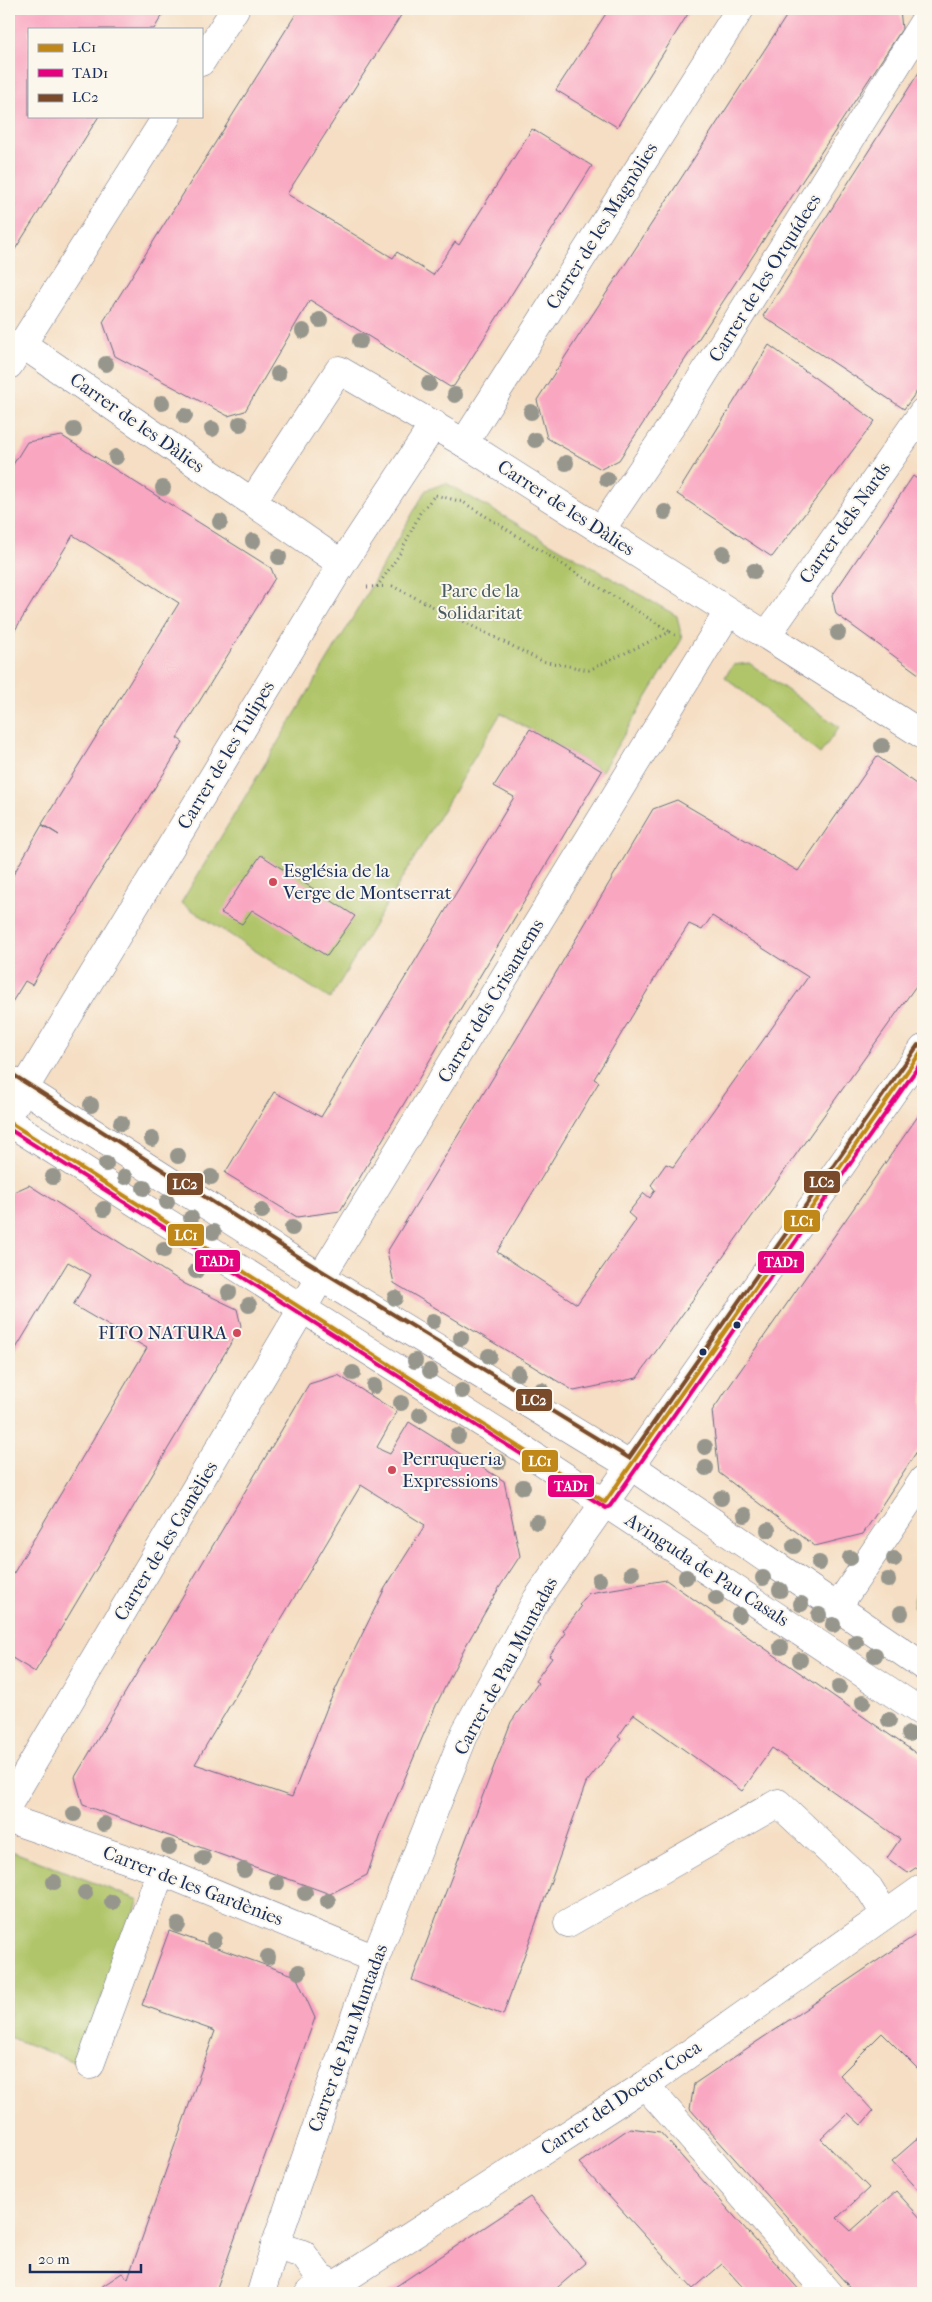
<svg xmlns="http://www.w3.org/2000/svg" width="932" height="2302" font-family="'IM FELL French Canon',serif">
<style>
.green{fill:#b0c569;stroke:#667a64}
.building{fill:#f9a6c1;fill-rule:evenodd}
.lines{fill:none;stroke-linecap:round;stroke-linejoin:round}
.minor-casing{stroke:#676c81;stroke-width:29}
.path{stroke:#676c81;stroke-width:3;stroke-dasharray:1 4;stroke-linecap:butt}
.minor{stroke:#fff;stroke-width:28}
.bus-1-casing{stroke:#fbf7ec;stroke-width:8}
.bus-2-casing{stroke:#fbf7ec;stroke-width:8}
.bus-3-casing{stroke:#fbf7ec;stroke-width:8}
.bus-1{stroke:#c08818;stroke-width:4}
.bus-2{stroke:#e5007d;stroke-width:4}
.bus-3{stroke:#7a4b2a;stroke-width:4}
.tree{fill:#96968d}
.poi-dot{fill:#d1495b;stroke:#fbf7ec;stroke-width:2}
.bus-dot{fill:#1b2f5e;stroke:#fbf7ec;stroke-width:2}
.labels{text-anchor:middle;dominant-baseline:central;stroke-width:4;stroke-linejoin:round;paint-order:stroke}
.street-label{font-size:19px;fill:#1b2f5e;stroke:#fbf7ec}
.park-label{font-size:19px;fill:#485c61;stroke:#fbf7ec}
.poi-label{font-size:19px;fill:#1b2f5e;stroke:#fbf7ec;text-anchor:start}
.line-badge{stroke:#fbf7ec;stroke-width:2}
.badge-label{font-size:14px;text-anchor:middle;font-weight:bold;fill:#fff}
</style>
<rect width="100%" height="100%" fill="#fbf7ec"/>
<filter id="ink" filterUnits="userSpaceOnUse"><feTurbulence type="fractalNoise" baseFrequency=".02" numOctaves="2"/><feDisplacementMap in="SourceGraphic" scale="10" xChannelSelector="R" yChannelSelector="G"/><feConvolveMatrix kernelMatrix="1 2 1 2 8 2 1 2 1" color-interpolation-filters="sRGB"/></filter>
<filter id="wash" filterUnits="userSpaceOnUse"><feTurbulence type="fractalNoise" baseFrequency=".0096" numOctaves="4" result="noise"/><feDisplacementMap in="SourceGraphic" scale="20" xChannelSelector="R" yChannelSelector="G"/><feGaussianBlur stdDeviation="1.12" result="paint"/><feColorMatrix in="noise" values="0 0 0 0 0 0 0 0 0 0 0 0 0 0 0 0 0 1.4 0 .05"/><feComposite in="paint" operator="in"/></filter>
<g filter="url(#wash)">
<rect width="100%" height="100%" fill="#f5dec3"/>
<g class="green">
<polygon points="446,483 677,616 682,639 602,771 501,713 330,999 181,903 348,626 426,490"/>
<polygon points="749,663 839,727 820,754 725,677 733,665"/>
<polygon points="923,1562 923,1616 913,1607"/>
<polygon points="9,1850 139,1900 77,2063 9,2037"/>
</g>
<g id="blocks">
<g class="building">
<polygon points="9,9 166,9 154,29 29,29 29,116 99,116 9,259"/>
<polygon points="299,9 405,9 287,194 393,258 397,252 433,275 455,242 459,245 532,129 592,166 454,386 450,387 310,300 245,411 228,416 115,356 103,322"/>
<polygon points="609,9 691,9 617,127 556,90"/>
<polygon points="791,9 900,9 902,29 619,460 601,469 547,438 537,400"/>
<polygon points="923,66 923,383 904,409 763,316"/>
<polygon points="769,345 875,421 772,557 677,494"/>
<polygon points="62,436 271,568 275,578 177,738 183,742 168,767 91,887 78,913 58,939 32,985 25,981 9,1007 9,882 42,825 59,835 42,824 179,603 73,535 9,640 9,471 27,442"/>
<polygon points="913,476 923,483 923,677 836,614 832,596"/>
<polygon points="530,729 602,771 340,1211 297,1217 225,1173 274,1092 321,1117 514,797 494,786"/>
<path d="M877 756 923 789V976L637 1378 574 1391 394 1283 387 1252 519 1035 653 809 677 800 798 871ZM712 916 808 977 673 1167 666 1164 651 1185 655 1190 650 1198 644 1193 628 1213 636 1220 577 1304 497 1252 599 1082 594 1079 667 958 689 924 702 930Z"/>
<polygon points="261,855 355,916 327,956 252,910 242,924 221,913"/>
<polygon points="923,1109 923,1442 863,1534 815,1546 719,1473 712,1411"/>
<polygon points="29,1185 185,1284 237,1309 241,1326 35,1672 9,1656 9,1581 147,1348 73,1305 91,1275 68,1262 9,1360 9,1194"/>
<path d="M338 1375 397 1412 377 1447 381 1450 390 1454 409 1422 504 1481 520 1556 499 1588 465 1647 437 1703 382 1832 367 1875 330 1894 83 1805 75 1777 309 1384ZM361 1485 425 1525 385 1588 350 1659 328 1705 292 1797 195 1764Z"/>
<polygon points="666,1580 923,1758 923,1863 908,1873 887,1858 900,1839 772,1748 742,1791 634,1714 618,1737 621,1739 586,1783 503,2015 412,1980 511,1722 538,1683 535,1681 552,1658 549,1656 566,1633 563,1631 581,1607 579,1605 589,1593"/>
<polygon points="923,1930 923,2066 919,2070 882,2033 840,2075 873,2111 861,2125 848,2113 821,2139 869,2188 837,2218 851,2231 896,2191 923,2221 923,2293 855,2293 690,2109 694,2084"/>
<polygon points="169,1931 296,1976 315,2018 215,2293 92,2293 122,2273 128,2278 215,2031 142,2005"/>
<polygon points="630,2128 660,2132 802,2293 748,2293 722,2264 693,2289 579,2163"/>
<polygon points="923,2134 923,2195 892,2161"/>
<polygon points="530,2197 586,2263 551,2293 386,2293"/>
</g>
</g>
</g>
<g filter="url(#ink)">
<use href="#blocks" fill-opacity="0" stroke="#676c81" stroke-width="1"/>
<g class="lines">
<defs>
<g id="minor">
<polyline points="201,62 235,9"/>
<polyline points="22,344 252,502 339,370 464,443 923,735"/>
<polyline points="9,365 167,116"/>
<polyline points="464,443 740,9"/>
<polyline points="252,502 342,564"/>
<polyline points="601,530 670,428 923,23"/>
<polyline points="767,635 923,412"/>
<polyline points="9,1079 296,1262 631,1466 923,1666"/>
<polyline points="15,1104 342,564 434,424"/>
<polyline points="9,1122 520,1447 923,1713"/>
<polyline points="838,1606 923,1480"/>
<polyline points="9,1803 321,1277 728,612"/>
<polyline points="9,1819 161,1871 375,1959"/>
<polyline points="568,1923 778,1803 869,1888 885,1914"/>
<polyline points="90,2065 161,1871"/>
<polyline points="645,2085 828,2293"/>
<polyline points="275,2246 303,2254 320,2277 335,2285"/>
<polyline points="261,2293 275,2246 375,1959 465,1733 537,1599 923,1049"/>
<polyline points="309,2293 335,2285 645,2085 923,1888"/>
</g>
</defs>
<use href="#minor" class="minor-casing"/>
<g class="path">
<polyline points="367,587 392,586 542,661 589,670 670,632 675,635"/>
<polyline points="377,587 401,552 420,513 435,495 463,502 669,631"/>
</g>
<use href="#minor" class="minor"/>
<defs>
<polyline id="bus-1" points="9,1122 605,1502 923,1049"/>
<polyline id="bus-2" points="9,1129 606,1508 610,1506 923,1060"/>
<polyline id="bus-3" points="12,1074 299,1257 629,1458 918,1045"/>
</defs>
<use href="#bus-1" class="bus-1-casing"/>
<use href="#bus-2" class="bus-2-casing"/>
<use href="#bus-3" class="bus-3-casing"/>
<use href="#bus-1" class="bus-1"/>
<use href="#bus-2" class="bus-2"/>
<use href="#bus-3" class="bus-3"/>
</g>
<g class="tree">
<circle cx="320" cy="320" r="8"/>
<circle cx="303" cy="331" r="8"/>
<circle cx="360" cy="341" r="8"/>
<circle cx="106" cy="364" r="8"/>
<circle cx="278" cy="374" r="8"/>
<circle cx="429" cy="384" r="8"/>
<circle cx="455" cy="395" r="8"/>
<circle cx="162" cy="403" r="8"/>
<circle cx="531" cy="412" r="8"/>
<circle cx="185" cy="416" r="8"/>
<circle cx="240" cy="424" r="8"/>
<circle cx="212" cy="429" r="8"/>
<circle cx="74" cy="430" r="8"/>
<circle cx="535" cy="440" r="8"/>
<circle cx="116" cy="457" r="8"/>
<circle cx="566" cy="463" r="8"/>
<circle cx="607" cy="479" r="8"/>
<circle cx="163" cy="488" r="8"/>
<circle cx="665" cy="512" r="8"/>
<circle cx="220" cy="522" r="8"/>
<circle cx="253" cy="541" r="8"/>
<circle cx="723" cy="553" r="8"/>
<circle cx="279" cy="557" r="8"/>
<circle cx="754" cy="571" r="8"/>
<circle cx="838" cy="633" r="8"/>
<circle cx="882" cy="746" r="8"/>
<circle cx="91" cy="1105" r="8"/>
<circle cx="121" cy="1123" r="8"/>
<circle cx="152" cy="1139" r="8"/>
<circle cx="178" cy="1156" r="8"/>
<circle cx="106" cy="1164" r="8"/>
<circle cx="53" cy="1177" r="8"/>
<circle cx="125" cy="1177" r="8"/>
<circle cx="211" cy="1177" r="8"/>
<circle cx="144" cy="1188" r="8"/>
<circle cx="167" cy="1202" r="8"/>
<circle cx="104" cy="1209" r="8"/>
<circle cx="262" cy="1211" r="8"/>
<circle cx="191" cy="1218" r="8"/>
<circle cx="292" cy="1228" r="8"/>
<circle cx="213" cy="1232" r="8"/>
<circle cx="164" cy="1250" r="8"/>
<circle cx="196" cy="1271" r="8"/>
<circle cx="229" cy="1292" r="8"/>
<circle cx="395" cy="1298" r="8"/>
<circle cx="249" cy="1305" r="8"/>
<circle cx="433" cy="1321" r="8"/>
<circle cx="461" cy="1338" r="8"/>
<circle cx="489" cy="1356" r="8"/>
<circle cx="415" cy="1361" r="8"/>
<circle cx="430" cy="1371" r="8"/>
<circle cx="353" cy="1373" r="8"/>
<circle cx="518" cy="1373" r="8"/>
<circle cx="374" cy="1386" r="8"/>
<circle cx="541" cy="1390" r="8"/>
<circle cx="462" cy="1391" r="8"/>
<circle cx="401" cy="1403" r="8"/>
<circle cx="420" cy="1415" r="8"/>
<circle cx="458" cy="1436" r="8"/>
<circle cx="705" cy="1447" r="8"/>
<circle cx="499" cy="1462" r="8"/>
<circle cx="706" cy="1468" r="8"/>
<circle cx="523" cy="1487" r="8"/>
<circle cx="721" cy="1498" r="8"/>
<circle cx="745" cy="1515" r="8"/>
<circle cx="537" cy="1522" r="8"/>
<circle cx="768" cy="1530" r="8"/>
<circle cx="794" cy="1546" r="8"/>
<circle cx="850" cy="1558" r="8"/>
<circle cx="894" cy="1559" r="8"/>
<circle cx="819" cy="1563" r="8"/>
<circle cx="632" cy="1573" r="8"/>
<circle cx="686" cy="1577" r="8"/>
<circle cx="763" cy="1578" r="8"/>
<circle cx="599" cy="1580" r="8"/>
<circle cx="888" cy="1580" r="8"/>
<circle cx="780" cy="1590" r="8"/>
<circle cx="716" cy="1598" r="8"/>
<circle cx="801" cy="1604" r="8"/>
<circle cx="901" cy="1613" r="8"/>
<circle cx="739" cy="1615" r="8"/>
<circle cx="819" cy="1615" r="8"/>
<circle cx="833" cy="1625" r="8"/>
<circle cx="856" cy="1642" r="8"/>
<circle cx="781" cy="1647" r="8"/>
<circle cx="875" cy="1655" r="8"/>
<circle cx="800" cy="1660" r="8"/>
<circle cx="839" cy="1687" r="8"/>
<circle cx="863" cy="1702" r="8"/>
<circle cx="889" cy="1720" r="8"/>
<circle cx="909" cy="1734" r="8"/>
<circle cx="74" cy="1814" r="8"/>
<circle cx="104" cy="1824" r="8"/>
<circle cx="169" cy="1847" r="8"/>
<circle cx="203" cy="1858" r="8"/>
<circle cx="244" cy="1870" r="8"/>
<circle cx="54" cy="1882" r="8"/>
<circle cx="277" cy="1883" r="8"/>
<circle cx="85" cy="1893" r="8"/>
<circle cx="305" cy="1893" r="8"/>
<circle cx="328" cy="1901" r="8"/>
<circle cx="112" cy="1902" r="8"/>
<circle cx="178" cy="1925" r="8"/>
<circle cx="214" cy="1940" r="8"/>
<circle cx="268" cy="1957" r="8"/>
<circle cx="299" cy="1972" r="8"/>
</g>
</g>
<g class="poi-dot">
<circle cx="273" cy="882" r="5"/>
<circle cx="237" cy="1333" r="5"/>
<circle cx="392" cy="1470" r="5"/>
</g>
<g class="bus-dot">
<circle cx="737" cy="1325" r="4.5"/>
<circle cx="703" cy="1352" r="4.5"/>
</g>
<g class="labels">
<g class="street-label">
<text transform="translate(602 226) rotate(-58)">Carrer de les Magnòlies</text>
<text transform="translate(765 278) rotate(-58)">Carrer de les Orquídees</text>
<text transform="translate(137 423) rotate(35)">Carrer de les Dàlies</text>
<text transform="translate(566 508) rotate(33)">Carrer de les Dàlies</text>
<text transform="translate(845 523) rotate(-55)">Carrer dels Nards</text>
<text transform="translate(226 755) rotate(-59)">Carrer de les Tulipes</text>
<text transform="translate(491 1001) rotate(-59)">Carrer dels Crisantems</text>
<text transform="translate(166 1541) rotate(-59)">Carrer de les Camèlies</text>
<text transform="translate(707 1570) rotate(33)">Avinguda de Pau Casals</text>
<text transform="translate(506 1666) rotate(-62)">Carrer de Pau Muntadas</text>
<text transform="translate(193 1886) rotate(21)">Carrer de les Gardènies</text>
<text transform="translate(348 2038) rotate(-70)">Carrer de Pau Muntadas</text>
<text transform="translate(621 2098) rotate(-34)">Carrer del Doctor Coca</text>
</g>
<g class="park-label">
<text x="480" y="591">Parc de la<tspan x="480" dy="22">Solidaritat</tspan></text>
</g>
<g class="poi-label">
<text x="283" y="871">Església de la<tspan x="283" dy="22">Verge de Montserrat</tspan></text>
<text x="227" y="1333" text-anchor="end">FITO NATURA</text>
<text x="402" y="1459">Perruqueria<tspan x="402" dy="22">Expressions</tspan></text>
</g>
</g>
<g class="line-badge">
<rect x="803" y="1170" width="38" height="24" rx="5" fill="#7a4b2a"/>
<rect x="166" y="1172" width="38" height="24" rx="5" fill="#7a4b2a"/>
<rect x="783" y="1209" width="38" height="24" rx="5" fill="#c08818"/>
<rect x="167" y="1223" width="38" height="24" rx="5" fill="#c08818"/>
<rect x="194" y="1249" width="47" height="24" rx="5" fill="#e5007d"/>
<rect x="757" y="1250" width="48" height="24" rx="5" fill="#e5007d"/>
<rect x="515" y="1388" width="38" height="24" rx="5" fill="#7a4b2a"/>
<rect x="521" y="1449" width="38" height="24" rx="5" fill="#c08818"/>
<rect x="547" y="1474" width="48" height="24" rx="5" fill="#e5007d"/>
</g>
<g class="badge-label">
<text x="822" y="1187">LC2</text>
<text x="185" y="1189">LC2</text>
<text x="802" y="1226">LC1</text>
<text x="186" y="1240">LC1</text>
<text x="217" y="1266">TAD1</text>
<text x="781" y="1267">TAD1</text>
<text x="534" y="1405">LC2</text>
<text x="540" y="1466">LC1</text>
<text x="571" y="1491">TAD1</text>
</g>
<rect width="932" height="2302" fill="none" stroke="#fbf7ec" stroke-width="30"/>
<rect x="28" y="28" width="175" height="90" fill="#fbf7ec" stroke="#a1a7b3"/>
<rect x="38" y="44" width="25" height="8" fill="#c08818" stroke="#a1a7b3"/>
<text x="72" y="52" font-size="15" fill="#1b2f5e">LC1</text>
<rect x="38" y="69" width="25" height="8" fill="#e5007d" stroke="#a1a7b3"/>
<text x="72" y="78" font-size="15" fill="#1b2f5e">TAD1</text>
<rect x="38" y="94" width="25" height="8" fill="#7a4b2a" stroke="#a1a7b3"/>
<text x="72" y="102" font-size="15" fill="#1b2f5e">LC2</text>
<path d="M30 2264v8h111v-8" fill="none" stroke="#1b2f5e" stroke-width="2.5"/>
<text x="38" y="2264" font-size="15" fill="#1b2f5e" stroke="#fbf7ec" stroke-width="4" paint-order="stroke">20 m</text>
</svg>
